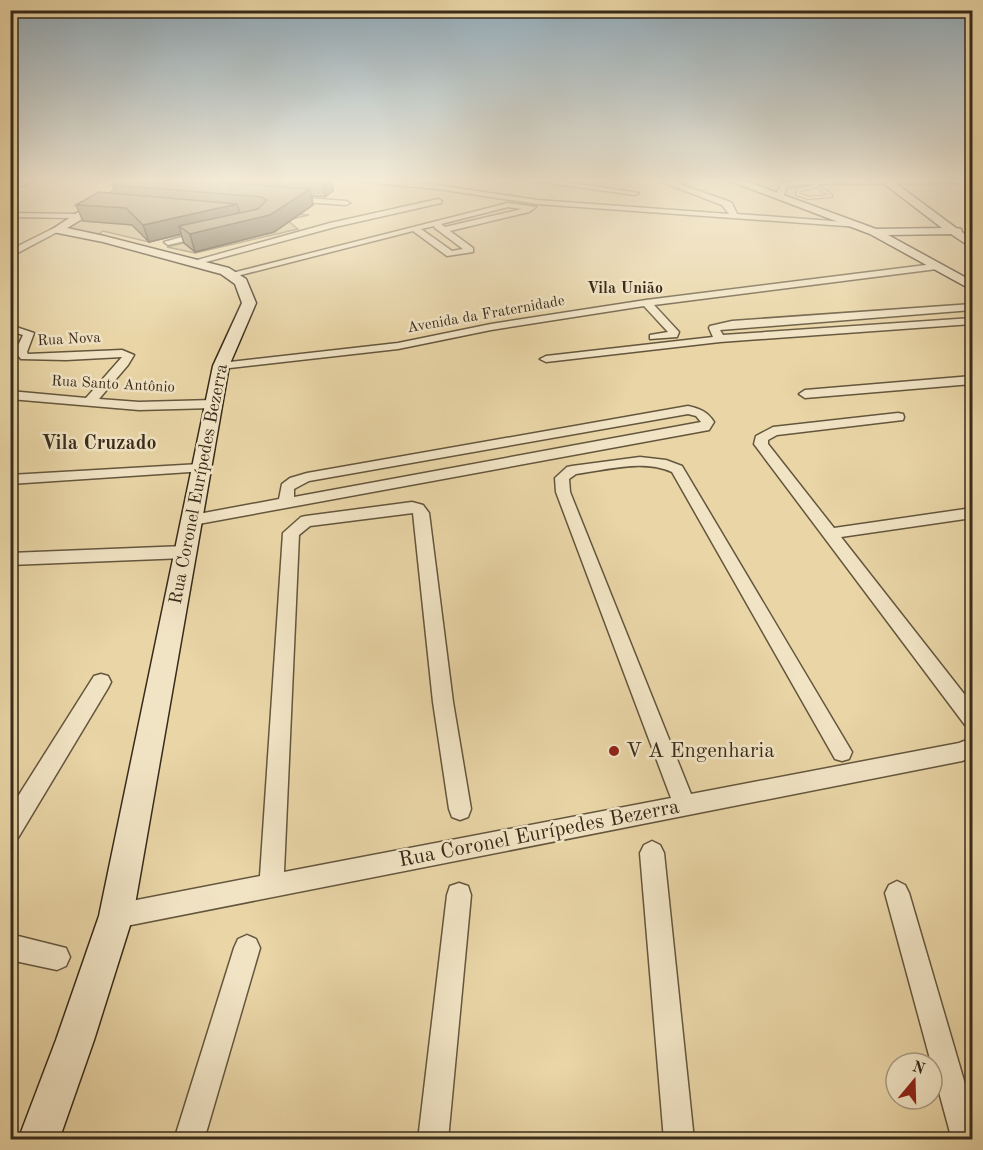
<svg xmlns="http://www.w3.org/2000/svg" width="983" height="1150" font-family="'Old Standard TT',serif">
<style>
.green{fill:#cbb88e;stroke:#827254;stroke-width:1.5}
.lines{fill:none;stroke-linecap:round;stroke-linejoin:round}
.lane-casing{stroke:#64563d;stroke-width:2}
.street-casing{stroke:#64563d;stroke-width:3}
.secondary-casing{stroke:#382b1a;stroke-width:3}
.lane{fill:#f1e4c5;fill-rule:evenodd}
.street{fill:#f1e4c5;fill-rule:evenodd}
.secondary{fill:#f1e4c5;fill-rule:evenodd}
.wall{fill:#7f7155;stroke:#382b1a;stroke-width:1.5}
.shaded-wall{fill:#685c45;stroke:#382b1a;stroke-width:1.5}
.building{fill:#948363;stroke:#382b1a;stroke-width:1.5}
.poi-dot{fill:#8f2418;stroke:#f1e4c5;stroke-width:2}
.labels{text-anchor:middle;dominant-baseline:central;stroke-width:5;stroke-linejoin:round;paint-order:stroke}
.far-street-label{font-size:15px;fill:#382b1a;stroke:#f1e4c5}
.far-neighbourhood-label{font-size:16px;font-weight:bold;fill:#382b1a;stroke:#f1e4c5}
.street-label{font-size:18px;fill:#382b1a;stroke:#f1e4c5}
.neighbourhood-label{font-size:20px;font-weight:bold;fill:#382b1a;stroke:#f1e4c5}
.near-poi-label{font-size:21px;fill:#382b1a;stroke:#f1e4c5;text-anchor:start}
.near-street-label{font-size:21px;fill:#382b1a;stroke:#f1e4c5}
</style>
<rect width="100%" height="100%" fill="#e9d5a6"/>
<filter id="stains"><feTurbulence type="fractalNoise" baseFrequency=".00333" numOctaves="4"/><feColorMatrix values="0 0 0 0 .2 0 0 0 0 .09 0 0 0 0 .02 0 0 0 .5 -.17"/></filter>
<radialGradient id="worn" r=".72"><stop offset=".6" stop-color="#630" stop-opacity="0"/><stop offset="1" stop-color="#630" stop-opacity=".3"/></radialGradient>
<g class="green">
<polygon points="274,212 309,215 287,220 298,229 195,253 167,247 274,221"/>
<polygon points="84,215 246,220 149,242 103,231 98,235 65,228"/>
</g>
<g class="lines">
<defs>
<path id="lane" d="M813 181 832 195V197L808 199 796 195 797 189 815 185 811 182ZM817 187 828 195 808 197 799 193 800 191Z"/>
<g id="street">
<polygon points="29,179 40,179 10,190 10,185"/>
<polygon points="333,179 369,179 438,185 537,200 729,214 722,205 654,179 665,179 728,201 732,203 737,214 859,223 863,225 859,227 537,204 438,189"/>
<polygon points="520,179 543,179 639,193 635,195"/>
<polygon points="972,179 972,183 806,184 787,187 783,198 776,196 781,183 806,180"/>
<polygon points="292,197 346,201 350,203 346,205 289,201 289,197"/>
<polygon points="438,199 442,201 441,203 335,227 195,265 190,262 330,223"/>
<path d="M508 203 536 207 529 212 450 231 473 248V252L447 256 413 231 233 277 228 274ZM508 207 522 209 445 227 441 224ZM434 226 435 228 463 249 452 251 421 229Z"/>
<polygon points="10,213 76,214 80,216 76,218 10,217"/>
<polygon points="54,228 61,230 10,257 10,250"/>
<polygon points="203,231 206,232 206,236 168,245 164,242"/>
<polygon points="934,264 937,265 937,269 654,305 679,332 677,337 650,339 650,335 668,332 644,306 491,330 398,349 221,369 215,366 221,363 398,343 491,324 646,300"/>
<polygon points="972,304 972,310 720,330 723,335 972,318 972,324 720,342 546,362 540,359 546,356 713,337 709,328 710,326 732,321"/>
<polygon points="10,325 34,333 27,352 28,354 122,350 134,355 128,365 99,399 139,402 213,400 219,404 213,408 139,410 10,399 10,391 86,398 122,357 66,360 21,359 15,352 23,335 10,331"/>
<polygon points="972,376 972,384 805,398 799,394 805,390"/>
<path d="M688 406C700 409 707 411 714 422L709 430 193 525 185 520 193 515 279 499 282 484 290 478 307 473ZM688 414 696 416 701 422 294 497V489L309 481Z"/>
<polygon points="898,413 903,414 904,417 903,420 777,435 768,440 768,444 834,528 972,508 972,518 841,537 972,704 972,728 965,725 754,444 756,436 773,427"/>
<path d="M640 457 666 460 682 466 852 752 849 759 842 761 835 759 672 472C642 459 607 470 576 474L569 479 570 492 691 794 959 743 972 738V757L962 761 116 928 107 925 104 916 107 907 116 904 260 876 283 533 301 517 306 516 412 502 423 505 429 513 453 702 471 809 468 817 460 820 452 817 449 809 433 702 413 513 310 526 299 535 284 872 671 798 556 492 555 478 567 467 572 466Z"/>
<polygon points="200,464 207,468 205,471 10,484 10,475"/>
<polygon points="185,546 191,548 193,552 191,556 185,558 10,565 10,553"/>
<polygon points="101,674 108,676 111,682 108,688 18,838 10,841 10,809 94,676"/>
<polygon points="652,841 660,845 664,853 694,1140 664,1140 640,853 644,845"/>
<polygon points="897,881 905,885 909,893 972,1108 972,1140 952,1140 885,893 889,885"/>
<polygon points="459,883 468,886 471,895 448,1140 418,1140 447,895 450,886"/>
<polygon points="10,934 66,948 70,957 66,966 57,970 10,960"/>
<polygon points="247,935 256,939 260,948 204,1140 174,1140 234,948 238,939"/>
</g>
<g id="secondary">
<polygon points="137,179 150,179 67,228 104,236 229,268 246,279 256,303 229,366 133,916 94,1040 59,1140 18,1140 56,1040 99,916 213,366 242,303 235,284 221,274 103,242 53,232 51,230 95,201"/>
<polygon points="725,179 740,179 876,229 942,228 878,179 890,179 956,228 961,229 962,232 972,240 972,248 951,234 888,235 972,281 972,290 870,234"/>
</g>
</defs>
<use href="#lane" class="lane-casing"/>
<use href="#street" class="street-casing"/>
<use href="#secondary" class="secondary-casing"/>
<use href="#lane" class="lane"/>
<use href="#street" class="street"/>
<use href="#secondary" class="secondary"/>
</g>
<polygon class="wall" points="123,179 331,179 333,191 325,197 312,196 313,205 274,232 195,252 184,243 181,234 149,242 132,225 83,221 76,205 116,193 112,185"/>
<g class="shaded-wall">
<polygon points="325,179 331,179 333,191 325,197 322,181"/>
<polygon points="310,189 313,205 274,232 195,252 190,234"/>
<polygon points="237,204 242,220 179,226 181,234 149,242 143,225"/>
</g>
<g class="building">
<polygon points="123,179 171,179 310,189 270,215 190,234 179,226 258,209 267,200 261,197 112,185"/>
<polygon points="296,179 325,179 322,181"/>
<polygon points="99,192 237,204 143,225 126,208 76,205"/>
</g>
<linearGradient id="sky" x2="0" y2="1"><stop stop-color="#90aaba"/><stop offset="0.53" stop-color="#f5ecd7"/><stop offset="1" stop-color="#f5ecd7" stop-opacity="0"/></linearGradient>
<rect width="983" height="340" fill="url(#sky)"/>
<circle class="poi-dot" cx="614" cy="751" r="6"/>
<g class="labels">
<g class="far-street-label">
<text transform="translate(486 315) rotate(-10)">Avenida da Fraternidade</text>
<text transform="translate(69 340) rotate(-3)">Rua Nova</text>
<text transform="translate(113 385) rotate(3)">Rua Santo Antônio</text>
</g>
<g class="far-neighbourhood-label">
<text x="625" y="289">Vila União</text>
</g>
<g class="street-label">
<text transform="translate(199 484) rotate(-79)">Rua Coronel Eurípedes Bezerra</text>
</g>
<g class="neighbourhood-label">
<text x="99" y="444">Vila Cruzado</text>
</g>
<g class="near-poi-label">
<text x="626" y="751">V A Engenharia</text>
</g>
<g class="near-street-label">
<text transform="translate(539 834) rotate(-11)">Rua Coronel Eurípedes Bezerra</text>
</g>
</g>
<rect width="983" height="1150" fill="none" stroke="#e9d5a6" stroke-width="36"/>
<rect x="12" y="12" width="959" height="1126" fill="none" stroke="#382b1a" stroke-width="3"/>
<rect x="18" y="18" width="947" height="1114" fill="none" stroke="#382b1a" stroke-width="1.5"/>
<g transform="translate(914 1081) rotate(19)"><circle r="28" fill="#f1e4c5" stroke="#a79a81" stroke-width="1.5"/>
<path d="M0-4.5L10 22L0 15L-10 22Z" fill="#8f2418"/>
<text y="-9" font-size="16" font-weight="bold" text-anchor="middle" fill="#382b1a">N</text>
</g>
<rect width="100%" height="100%" filter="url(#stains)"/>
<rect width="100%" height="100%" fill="url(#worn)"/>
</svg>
